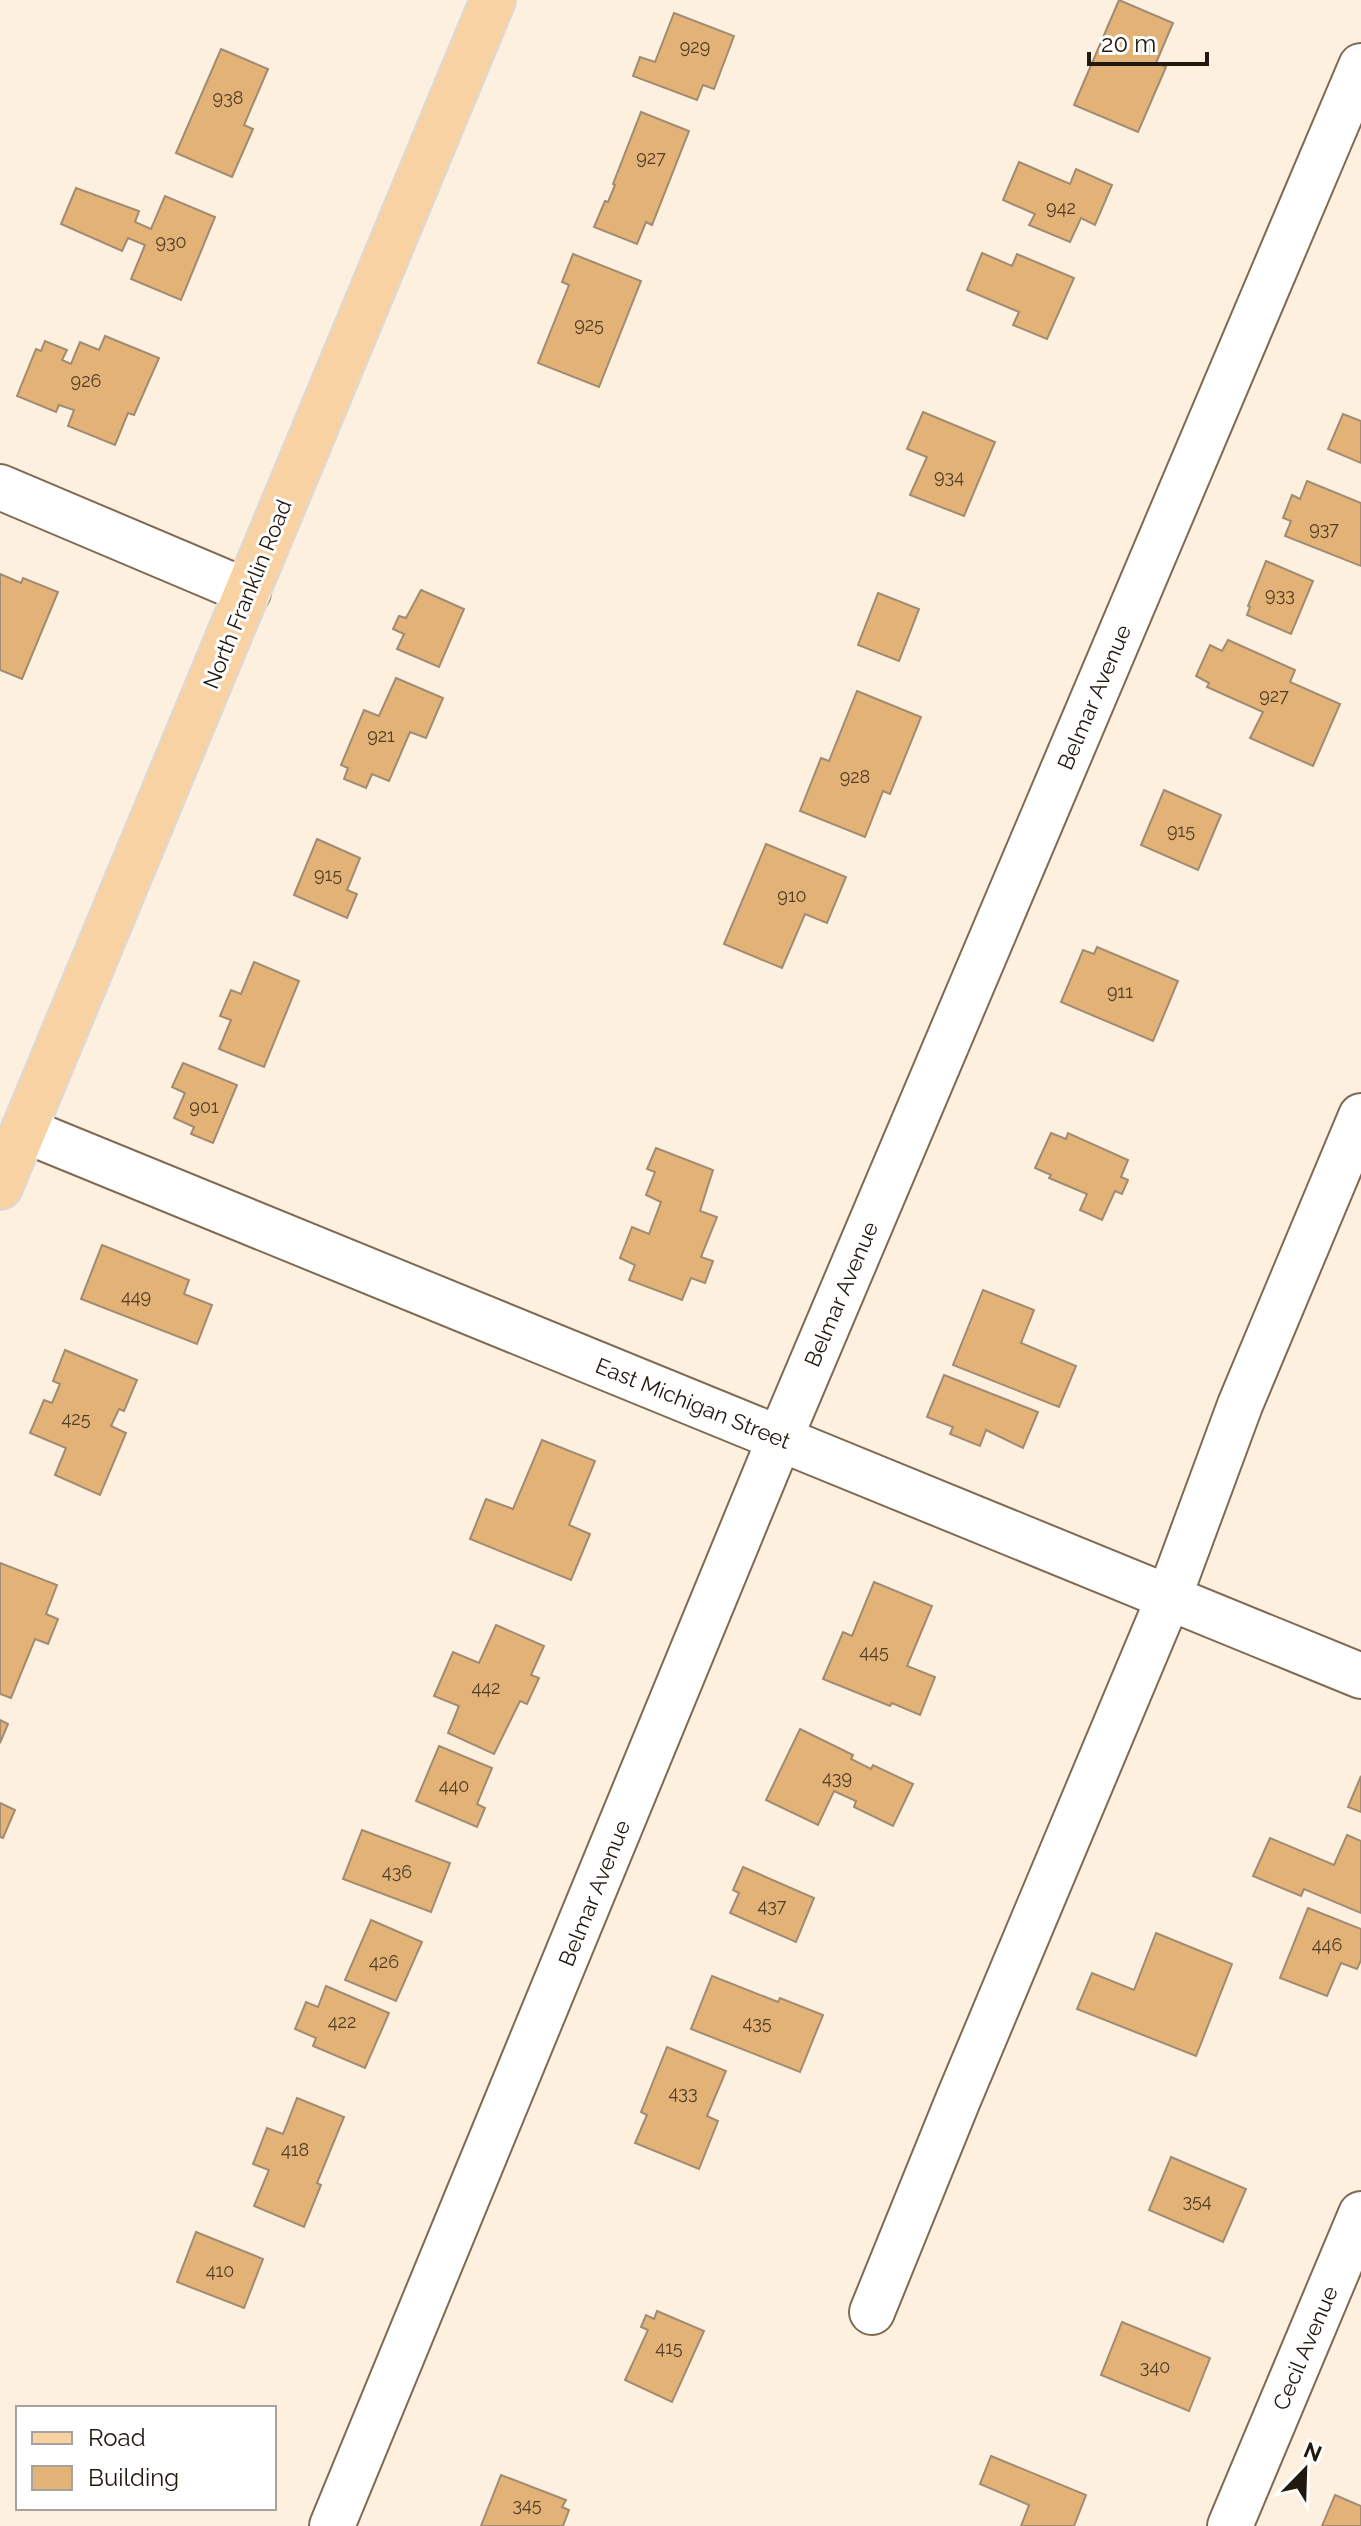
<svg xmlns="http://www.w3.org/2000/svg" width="1361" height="2526" font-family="Raleway,sans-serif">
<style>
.building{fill:#e3b276;stroke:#a18b72;stroke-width:2}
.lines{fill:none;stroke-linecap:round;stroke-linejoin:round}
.minor-casing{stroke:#7f6a51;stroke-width:48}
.major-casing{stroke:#dbdad8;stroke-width:48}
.minor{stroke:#fff;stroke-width:44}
.major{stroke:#f8d2a3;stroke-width:44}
.labels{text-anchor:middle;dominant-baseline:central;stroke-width:6;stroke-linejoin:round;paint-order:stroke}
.number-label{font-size:18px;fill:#523e28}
.street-label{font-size:22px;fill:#21180e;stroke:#fff}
</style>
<rect width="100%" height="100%" fill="#fef0df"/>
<g class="building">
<polygon points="1119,0 1173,23 1156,63 1166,67 1138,132 1074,105"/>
<polygon points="674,13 734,36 714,89 703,85 697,100 633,76 640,57 655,62"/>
<polygon points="221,49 268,69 244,125 253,129 232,177 176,153"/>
<polygon points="641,112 689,131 652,225 646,222 637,244 594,227 605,201 608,202 615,185 613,184"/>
<polygon points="1019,162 1070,184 1076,169 1112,185 1095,225 1081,218 1070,242 1029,225 1035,214 1003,200"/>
<polygon points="76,188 139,211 135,222 151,229 165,196 215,217 181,300 131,279 145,245 128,238 122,251 61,224"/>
<polygon points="982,253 1012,266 1017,254 1074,278 1047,339 1013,325 1019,312 967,290"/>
<polygon points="573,254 641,281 599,387 538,363 569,285 562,282"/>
<polygon points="105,336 159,358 134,415 128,413 115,445 68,426 74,410 59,405 56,412 17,396 36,349 41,351 45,341 67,350 62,360 71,364 80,342 99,350"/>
<polygon points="923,412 995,442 964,516 910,495 927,457 907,449"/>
<polygon points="1343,414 1361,421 1361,463 1328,449"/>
<polygon points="1307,481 1361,503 1361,566 1285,536 1291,521 1283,518 1292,495 1300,499"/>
<polygon points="1266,561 1313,581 1291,634 1247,615 1250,607 1248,606"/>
<polygon points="0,574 21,583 23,578 58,592 22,679 0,670"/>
<polygon points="421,590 464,609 439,667 397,649 404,634 393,629 399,616 406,618"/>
<polygon points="878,593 919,609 899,661 858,645"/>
<polygon points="1228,640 1295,670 1290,682 1340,704 1313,766 1250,738 1263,712 1207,687 1209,683 1196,676 1210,645 1222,651"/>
<polygon points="396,678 443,698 426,738 410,732 389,781 372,774 366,788 344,779 348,768 341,765 364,710 379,716"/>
<polygon points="857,691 921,717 890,794 883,791 865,837 800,811 821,758 829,761"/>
<polygon points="1164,790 1221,815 1198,870 1141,845"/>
<polygon points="317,839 360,858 347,890 357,894 347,918 294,895"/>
<polygon points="766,844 846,877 827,923 805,914 782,968 724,944"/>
<polygon points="1097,947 1178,981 1153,1041 1061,1002 1083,950 1094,954"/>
<polygon points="254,962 299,981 264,1067 219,1049 231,1020 220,1016 231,990 241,994"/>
<polygon points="183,1063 237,1085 213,1143 191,1134 194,1127 174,1118 185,1093 172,1087"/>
<polygon points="1051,1133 1066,1139 1068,1133 1128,1160 1121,1177 1128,1180 1122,1194 1115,1191 1102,1220 1080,1210 1087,1194 1049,1178 1051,1175 1035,1168"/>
<polygon points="656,1148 713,1170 700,1211 717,1217 701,1257 713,1261 705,1283 691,1278 682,1300 629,1280 635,1265 620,1258 632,1227 649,1234 661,1202 646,1195 655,1172 647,1169"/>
<polygon points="102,1245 189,1280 184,1294 212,1305 197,1344 81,1299"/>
<polygon points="983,1290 1034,1310 1021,1343 1076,1366 1059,1407 953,1365"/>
<polygon points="65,1350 137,1380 124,1411 119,1409 111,1426 126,1433 100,1495 55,1475 66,1448 30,1433 44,1400 52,1403 60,1384 53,1381"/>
<polygon points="944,1375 1038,1412 1023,1448 986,1430 980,1446 950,1434 953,1427 927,1417"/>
<polygon points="542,1440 595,1461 569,1525 590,1534 571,1580 470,1539 486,1499 513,1509"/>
<polygon points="0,1563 57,1585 46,1614 58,1619 48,1644 35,1639 11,1698 0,1694"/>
<polygon points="874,1582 932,1606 907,1666 935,1677 920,1715 892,1703 890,1706 823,1679 843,1632 852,1636"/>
<polygon points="496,1625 544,1646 531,1675 539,1678 527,1704 520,1701 494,1754 448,1733 459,1706 434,1696 453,1652 479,1663"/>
<polygon points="0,1720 8,1724 0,1743"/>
<polygon points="800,1729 853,1755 851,1759 871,1769 873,1765 913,1784 893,1826 854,1807 856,1801 834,1791 818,1825 766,1800"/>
<polygon points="439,1746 492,1768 477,1804 485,1808 477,1827 416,1801"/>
<polygon points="1361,1776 1361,1812 1348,1807"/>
<polygon points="0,1803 15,1810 3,1838 0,1837"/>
<polygon points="362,1830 450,1863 431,1912 343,1879"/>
<polygon points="1347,1835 1361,1841 1361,1913 1304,1889 1301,1896 1253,1876 1270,1838 1334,1865"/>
<polygon points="743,1867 814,1898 796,1942 730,1913 739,1893 733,1890"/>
<polygon points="1308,1908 1361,1929 1361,1960 1357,1969 1341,1963 1327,1996 1280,1978"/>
<polygon points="371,1920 422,1942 396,2001 345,1980"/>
<polygon points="1156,1933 1232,1964 1196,2056 1077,2009 1092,1973 1134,1990"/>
<polygon points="712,1976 778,2002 780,1998 823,2015 800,2072 691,2029"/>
<polygon points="326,1986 389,2013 365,2068 313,2046 316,2038 295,2029 306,2002 318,2007"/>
<polygon points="667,2047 726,2071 707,2116 718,2121 699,2169 635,2143 647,2115 641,2112"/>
<polygon points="297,2098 344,2117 317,2183 321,2185 304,2227 254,2206 269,2170 253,2164 267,2128 283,2134"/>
<polygon points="1171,2157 1246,2189 1223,2242 1149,2210"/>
<polygon points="196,2232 263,2259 244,2308 177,2282"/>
<polygon points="657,2311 704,2331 672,2402 625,2380 648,2330 641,2327 646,2315 654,2319"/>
<polygon points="1122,2322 1210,2358 1189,2411 1101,2375"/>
<polygon points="991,2456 1086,2495 1074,2526 1021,2526 1029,2505 980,2484"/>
<polygon points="501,2475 566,2500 562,2507 569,2510 563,2526 481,2526"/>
<polygon points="1335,2495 1361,2506 1361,2526 1322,2526"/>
</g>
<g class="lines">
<defs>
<g id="minor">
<polyline points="0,487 248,592"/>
<polyline points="24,1130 1361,1676"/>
<polyline points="872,2312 958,2100 1169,1597 1240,1405 1361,1116"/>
<polyline points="332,2526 780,1438 1361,66"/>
<polyline points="1230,2526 1361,2214"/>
</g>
<polyline id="major" points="0,1187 493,0"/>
</defs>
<use href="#minor" class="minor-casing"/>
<use href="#major" class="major-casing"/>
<use href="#minor" class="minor"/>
<use href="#major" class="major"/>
</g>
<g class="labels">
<g class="number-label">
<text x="695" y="46">929</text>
<text x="228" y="97">938</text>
<text x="651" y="157">927</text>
<text x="1061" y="207">942</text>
<text x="171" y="241">930</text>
<text x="589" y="324">925</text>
<text x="86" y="380">926</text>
<text x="949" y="476">934</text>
<text x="1324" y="528">937</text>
<text x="1280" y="594">933</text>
<text x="1274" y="695">927</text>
<text x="381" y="735">921</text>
<text x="855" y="776">928</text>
<text x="1181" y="830">915</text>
<text x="328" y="874">915</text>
<text x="792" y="895">910</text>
<text x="1120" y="991">911</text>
<text x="204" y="1106">901</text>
<text x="136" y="1296">449</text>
<text x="76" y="1418">425</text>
<text x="874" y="1651">445</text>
<text x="486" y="1687">442</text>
<text x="837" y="1777">439</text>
<text x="454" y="1785">440</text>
<text x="397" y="1871">436</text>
<text x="772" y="1905">437</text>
<text x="1327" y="1944">446</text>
<text x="384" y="1961">426</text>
<text x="342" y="2021">422</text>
<text x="757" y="2022">435</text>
<text x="683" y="2092">433</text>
<text x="295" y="2149">418</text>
<text x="1197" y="2200">354</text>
<text x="220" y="2270">410</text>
<text x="669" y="2347">415</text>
<text x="1155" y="2366">340</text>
<text x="527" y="2504">345</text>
</g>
<g class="street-label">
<text transform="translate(247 594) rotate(-68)">North Franklin Road</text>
<text transform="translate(1094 697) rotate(-67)">Belmar Avenue</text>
<text transform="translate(841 1294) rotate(-67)">Belmar Avenue</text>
<text transform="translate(693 1403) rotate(22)">East Michigan Street</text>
<text transform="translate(594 1893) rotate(-68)">Belmar Avenue</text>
<text transform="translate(1305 2348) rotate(-67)">Cecil Avenue</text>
</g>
</g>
<rect x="16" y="2406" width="260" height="104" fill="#ffffff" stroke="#a6a39f" stroke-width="2"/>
<rect x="32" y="2432" width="40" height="12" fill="#f8d2a3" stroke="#a6a39f" stroke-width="2"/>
<text x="88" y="2446" font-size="24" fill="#21180e">Road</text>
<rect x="32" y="2466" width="40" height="24" fill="#e3b276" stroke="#a6a39f" stroke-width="2"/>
<text x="88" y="2486" font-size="24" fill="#21180e">Building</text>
<g transform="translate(1305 2470) rotate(23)" stroke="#ffffff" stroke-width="6" paint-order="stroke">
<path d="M0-6L14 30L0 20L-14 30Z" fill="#21180e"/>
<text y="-12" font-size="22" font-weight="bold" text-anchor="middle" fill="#21180e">N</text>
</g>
<path d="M1089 52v12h118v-12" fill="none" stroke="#21180e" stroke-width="4"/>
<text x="1101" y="52" font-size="24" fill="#21180e" stroke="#ffffff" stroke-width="6" paint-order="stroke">20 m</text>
</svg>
